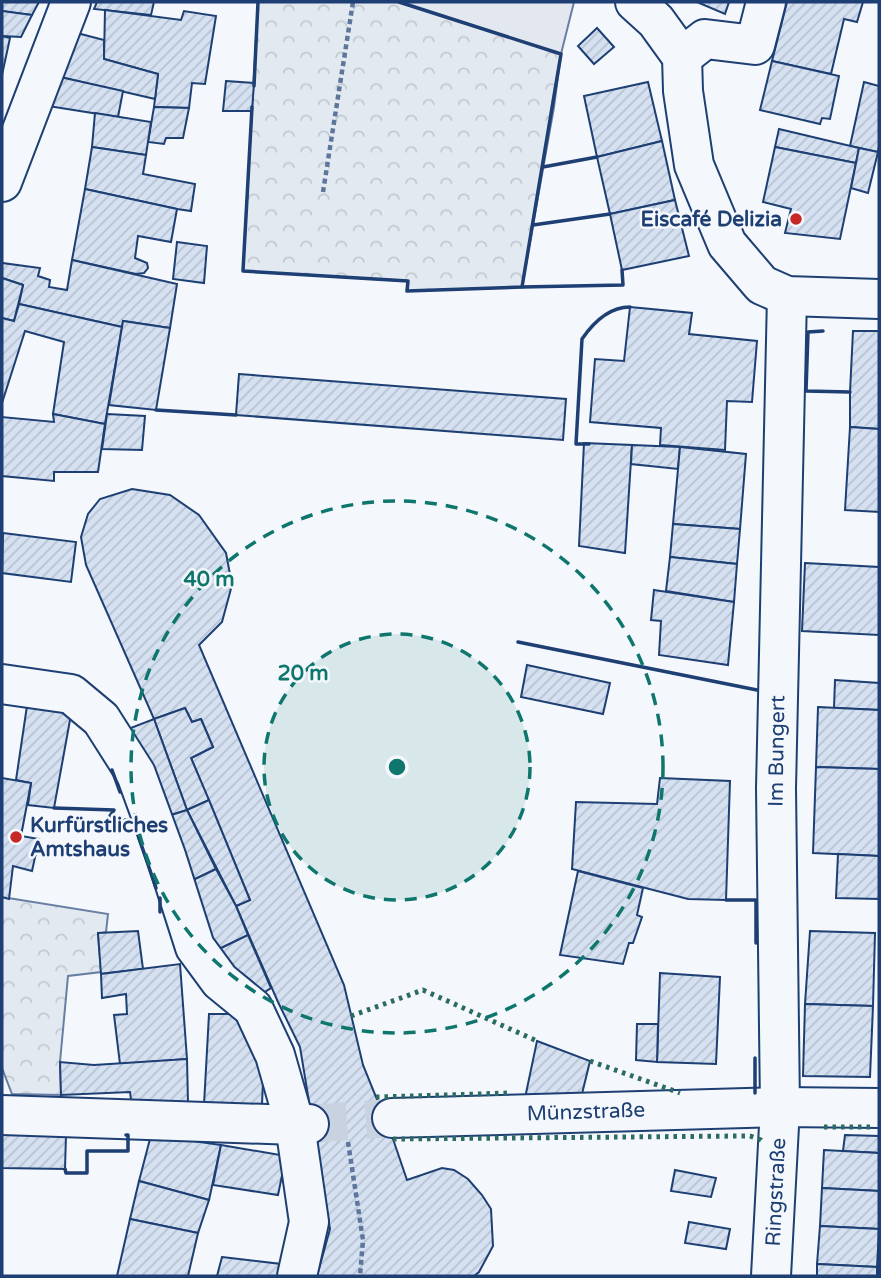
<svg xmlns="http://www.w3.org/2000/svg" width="881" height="1278" font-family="'Varela Round',sans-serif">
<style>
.park{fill:url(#park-crowns);stroke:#687fa3;stroke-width:2}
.parking{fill:#e3e8f0;stroke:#687fa3;stroke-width:2}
.building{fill:url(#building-hatch);stroke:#1d3f73;stroke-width:2}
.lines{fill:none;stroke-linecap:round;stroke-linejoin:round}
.minor-tunnel{stroke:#c9d2e0;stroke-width:38;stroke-dasharray:38 19;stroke-linecap:butt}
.minor-casing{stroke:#1d3f73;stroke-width:42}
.path{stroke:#5e769c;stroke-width:4.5;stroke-dasharray:5 3.5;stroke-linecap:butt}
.minor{stroke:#f4f7fb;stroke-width:38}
.hedge{stroke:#2c6c60;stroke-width:5;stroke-dasharray:3.5 5;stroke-linecap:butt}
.wall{stroke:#1d3f73;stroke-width:3.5}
.ring{fill:none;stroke:#0f766e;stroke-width:3.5;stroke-dasharray:12 9}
.poi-dot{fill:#c62828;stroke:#f4f7fb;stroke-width:2.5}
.labels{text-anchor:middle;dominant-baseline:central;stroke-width:5;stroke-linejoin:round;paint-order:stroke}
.poi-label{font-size:21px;font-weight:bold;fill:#1d3f73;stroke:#f4f7fb;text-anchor:end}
.street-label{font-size:21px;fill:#1d3f73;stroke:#f4f7fb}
.centre{fill:#0f766e;stroke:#f4f7fb;stroke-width:3.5}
.ring-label{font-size:21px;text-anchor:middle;font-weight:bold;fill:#0f766e;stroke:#f4f7fb;stroke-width:5;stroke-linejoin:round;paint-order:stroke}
</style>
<defs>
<pattern id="park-crowns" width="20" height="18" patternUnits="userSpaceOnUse" patternTransform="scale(1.75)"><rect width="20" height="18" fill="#e3e9f0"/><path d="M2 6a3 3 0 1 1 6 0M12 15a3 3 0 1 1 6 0" fill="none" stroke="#c2c9d1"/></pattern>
<pattern id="building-hatch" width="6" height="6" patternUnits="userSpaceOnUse" patternTransform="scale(1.75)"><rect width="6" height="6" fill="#d5e0f0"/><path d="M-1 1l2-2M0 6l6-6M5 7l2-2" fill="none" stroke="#b6c1d1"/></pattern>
</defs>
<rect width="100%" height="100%" fill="#f4f7fb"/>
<g class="park">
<polygon points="258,2 399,2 561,54 554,107 522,287 407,291 407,281 243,271"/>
<polygon points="2,897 108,914 106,932 98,934 101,972 68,976 60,1062 61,1095 12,1094 2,1068"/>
</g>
<polygon class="parking" points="399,2 574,2 561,54"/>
<g class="building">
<polygon points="2,2 39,2 32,15 2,11"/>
<polygon points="97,2 154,2 151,15 94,9"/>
<polygon points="697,2 729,2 725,14"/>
<polygon points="787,2 863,2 857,22 844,19 831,74 772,61"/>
<polygon points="105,10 181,20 184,11 216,16 205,84 192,83 189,108 154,107 158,74 104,59"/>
<polygon points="2,11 32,15 21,37 2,36"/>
<polygon points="597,28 614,47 594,64 578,46"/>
<polygon points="77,33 104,40 104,59 158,74 155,99 60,77"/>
<polygon points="2,36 10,38 2,75"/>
<polygon points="772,61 839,76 830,119 822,118 820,124 760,110"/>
<polygon points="60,77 123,91 118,117 48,106"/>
<polygon points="226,81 254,83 252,111 223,111"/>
<polygon points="648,82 662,141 597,157 584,96"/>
<polygon points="864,82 879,86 879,146 878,152 850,146"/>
<polygon points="154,107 189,108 183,138 166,138 164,144 148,142"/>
<polygon points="95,113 151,122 146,155 92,147"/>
<polygon points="779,129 859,148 856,163 775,147"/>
<polygon points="662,141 675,200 610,214 597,157"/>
<polygon points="92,147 146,155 143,174 195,184 191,211 177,209 85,189"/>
<polygon points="775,147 856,163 840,239 785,233 791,209 763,202"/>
<polygon points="859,148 878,152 868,193 851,188"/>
<polygon points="85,189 177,209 171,242 138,236 135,258 147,263 148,268 144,273 136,274 72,260"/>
<polygon points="675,200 689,256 622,270 610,214"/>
<polygon points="177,242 207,246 204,283 173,279"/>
<polygon points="72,260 177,284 170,328 123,321 122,327 19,304 23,285 2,278 2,263 40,268 38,276 50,280 49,287 67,290"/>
<polygon points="2,278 23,285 14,321 2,318"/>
<polygon points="19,304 122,327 105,424 53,414 64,342 25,331 2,403 2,318 14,321"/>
<polygon points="630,307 692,313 689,334 757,341 752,402 727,401 725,450 660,445 661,428 590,422 595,359 624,361"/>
<polygon points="123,321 170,328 156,410 109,405"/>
<polygon points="853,331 879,331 879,429 850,427 850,392"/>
<polygon points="239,374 566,399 563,440 236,415"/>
<polygon points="53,414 105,424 98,472 54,472 54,481 2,476 2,417 54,422"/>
<polygon points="107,414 145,416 142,450 102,449"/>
<polygon points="850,427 879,429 879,512 845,510"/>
<polygon points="584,443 632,445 625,553 579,546"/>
<polygon points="632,445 680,447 678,469 631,464"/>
<polygon points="680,447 746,454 740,529 673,524"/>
<polygon points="132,489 170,495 199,515 226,553 232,585 222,622 199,645 344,985 363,1065 393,1139 407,1180 442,1168 454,1170 468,1179 482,1195 491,1209 493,1246 479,1272 474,1276 317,1276 330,1229 300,1047 278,1002 236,906 250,900 191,758 213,747 201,719 192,722 185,708 154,719 86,565 81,537 88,514 100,499"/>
<polygon points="673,524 740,529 737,564 670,557"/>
<polygon points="3,533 76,542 71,582 2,573"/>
<polygon points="670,557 737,564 734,602 666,591"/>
<polygon points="805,563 879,567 879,635 802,631"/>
<polygon points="654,590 734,602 728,665 659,655 661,621 651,620"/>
<polygon points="527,665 610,683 603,714 521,697"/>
<polygon points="835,680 879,683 879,710 834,708"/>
<polygon points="28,699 72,709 54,808 28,805 31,783 16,780"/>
<polygon points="818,707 879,710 879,769 816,767"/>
<polygon points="185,708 192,722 201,719 213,747 191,758 209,800 187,810 154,719"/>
<polygon points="154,719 187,810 165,817 128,729"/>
<polygon points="816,767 879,769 879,856 813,853"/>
<polygon points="2,778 31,783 21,836 39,839 32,871 13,866 9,899 2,897"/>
<polygon points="660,778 730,781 726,900 688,899 572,869 576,802 657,804"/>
<polygon points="209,800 250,900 236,906 187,810"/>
<polygon points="187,810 216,869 191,881 165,817"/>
<polygon points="838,854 879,856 879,899 836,898"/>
<polygon points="216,869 236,906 248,935 217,950 191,881"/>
<polygon points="578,871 643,888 637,915 642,917 633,943 629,943 623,964 560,955"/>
<polygon points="138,931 143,969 101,974 98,933"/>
<polygon points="810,931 875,933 873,1006 805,1004"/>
<polygon points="248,935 271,988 255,998 217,950"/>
<polygon points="180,964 187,1059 120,1064 114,1015 127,1014 126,994 102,998 101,974"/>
<polygon points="660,973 720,977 716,1064 657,1062"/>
<polygon points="805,1004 873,1006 870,1077 803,1076"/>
<polygon points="209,1014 247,1014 264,1061 262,1104 204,1105"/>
<polygon points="637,1024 658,1024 657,1062 636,1060"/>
<polygon points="537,1041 590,1061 581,1098 525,1098"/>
<polygon points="187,1059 188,1103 132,1108 130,1092 61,1095 60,1062 94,1065"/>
<polygon points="2,1134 66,1135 65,1169 2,1168"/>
<polygon points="151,1135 221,1145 209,1200 139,1181"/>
<polygon points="845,1135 879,1136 879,1153 843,1151"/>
<polygon points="221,1145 286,1156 278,1195 213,1185"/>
<polygon points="824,1150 879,1153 879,1191 822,1188"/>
<polygon points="675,1170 716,1178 711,1197 671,1191"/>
<polygon points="139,1181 209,1200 198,1233 130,1219"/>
<polygon points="822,1188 879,1191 879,1229 820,1226"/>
<polygon points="130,1219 198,1233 188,1276 117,1276"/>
<polygon points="689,1222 730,1229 726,1249 685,1243"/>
<polygon points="820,1226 879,1229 877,1267 817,1264"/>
<polygon points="222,1257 281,1264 280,1276 217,1276"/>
<polygon points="817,1264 877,1267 877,1276 817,1276"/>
</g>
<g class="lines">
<polyline class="minor-tunnel" points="309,1124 392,1118"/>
<defs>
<g id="minor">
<polyline points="635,2 656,21 682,57 683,91 694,165 727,244 762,285 787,296 879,299"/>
<polyline points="682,57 705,39 755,45 766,2"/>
<polyline points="2,182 71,2"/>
<polyline points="2,684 71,694 101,719 136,774 166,856 195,947 220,981 253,1008 275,1055 295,1125 309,1222 297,1276"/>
<polyline points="2,1115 295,1125 309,1124"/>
<polyline points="392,1118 780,1107 879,1108"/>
<polyline points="771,1276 780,1107 776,788 787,296"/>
</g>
</defs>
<use href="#minor" class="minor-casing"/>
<g class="path">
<polyline points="323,192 353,2"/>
<polyline points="348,1142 363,1240 360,1276"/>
</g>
<use href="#minor" class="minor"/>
<g class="hedge">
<polyline points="351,1016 423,990 537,1041"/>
<polyline points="590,1061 680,1093"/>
<polyline points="376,1097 511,1093"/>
<polyline points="824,1127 873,1127"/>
<polyline points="393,1139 739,1136 750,1136 761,1140 763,1142"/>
</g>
<g class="wall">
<polyline points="254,86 258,2"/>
<polyline points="252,107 243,271 408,281 407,291 522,287 561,54 399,2"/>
<polyline points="543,167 597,157"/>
<polyline points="533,225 610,214"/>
<polyline points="522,287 623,285 622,270"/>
<polyline points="823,331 808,332 806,391 850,392"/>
<polyline points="156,410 236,415"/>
<path d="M589 444H576L582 339C593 323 609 307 630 307"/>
<polyline points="518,642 757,690"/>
<polyline points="112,770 120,792"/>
<polyline points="54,808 114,810 110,816"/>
<polyline points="122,826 125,820 132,820 136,829"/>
<polyline points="139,838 156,888"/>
<polyline points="160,898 160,912"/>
<polyline points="726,900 756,900 756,943"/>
<polyline points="755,1093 755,1058"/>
<polyline points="65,1169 66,1173 87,1173 87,1151 128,1151 128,1135 126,1135"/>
</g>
</g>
<circle cx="397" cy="767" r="133" fill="#0f766e" fill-opacity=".12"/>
<g class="ring">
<circle cx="397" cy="767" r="133"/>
<circle cx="397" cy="767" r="266"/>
</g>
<g class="poi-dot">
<circle cx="796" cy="219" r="7"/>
<circle cx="16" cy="837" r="7"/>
</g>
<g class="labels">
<g class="poi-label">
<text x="782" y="219">Eiscafé Delizia</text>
<text x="30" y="825" text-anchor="start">Kurfürstliches<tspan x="30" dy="24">Amtshaus</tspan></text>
</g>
<g class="street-label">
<text transform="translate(777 751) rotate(-89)">Im Bungert</text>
<text transform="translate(586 1112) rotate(-2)">Münzstraße</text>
<text transform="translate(776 1192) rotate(-87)">Ringstraße</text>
</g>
</g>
<circle cx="397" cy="767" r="10" class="centre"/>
<g class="ring-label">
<text x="209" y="586">40 m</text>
<text x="303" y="680">20 m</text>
</g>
<rect width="881" height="1278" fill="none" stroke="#1d3f73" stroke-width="7"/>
</svg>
